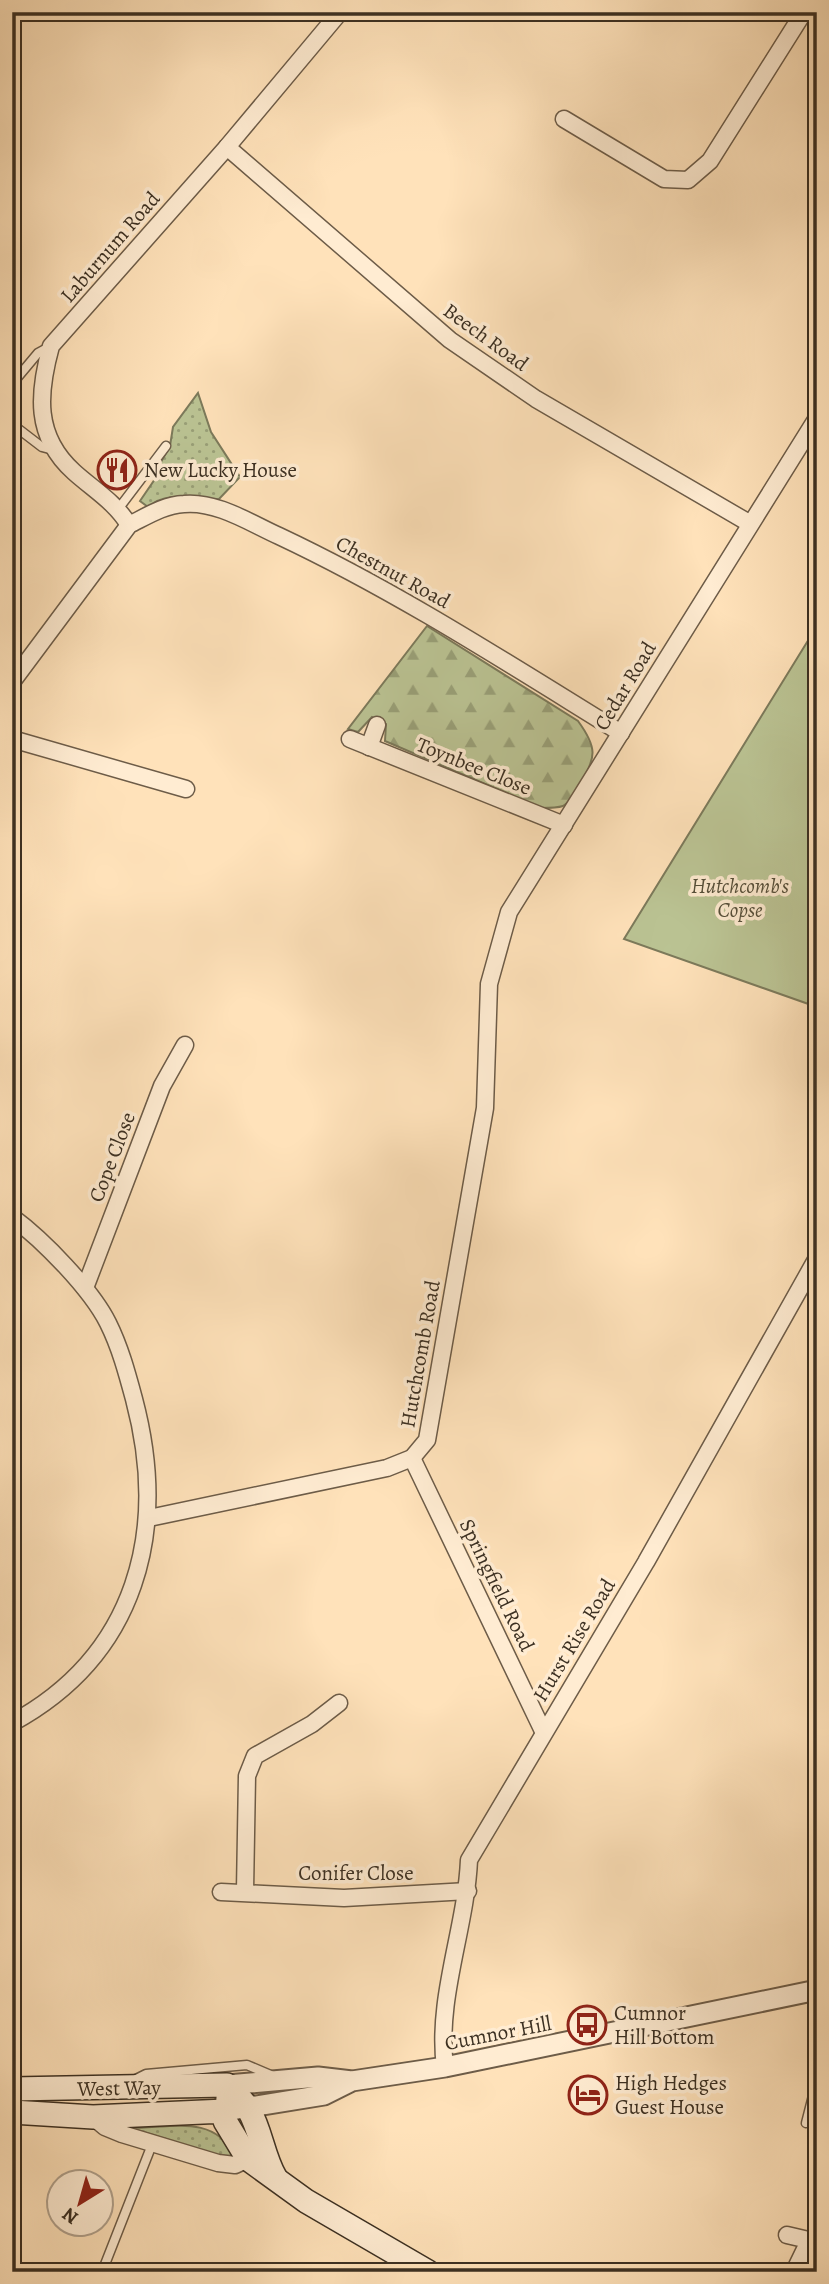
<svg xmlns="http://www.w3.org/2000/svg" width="829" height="2284" font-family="Alegreya,serif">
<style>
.grass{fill:url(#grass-dots);stroke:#7c7a5b;stroke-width:2}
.forest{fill:url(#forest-firs);stroke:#7c7a5b;stroke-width:2}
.park{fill:#bbc494;stroke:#7c7a5b;stroke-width:2}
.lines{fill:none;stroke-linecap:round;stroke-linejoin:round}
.service-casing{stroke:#6d5c48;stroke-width:11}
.minor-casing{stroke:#6d5c48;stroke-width:19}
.tertiary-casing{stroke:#6d5c48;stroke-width:23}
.secondary-casing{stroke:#3c3022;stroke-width:26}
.service{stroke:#ffecd2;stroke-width:8}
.minor{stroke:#ffecd2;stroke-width:16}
.tertiary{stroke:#ffecd2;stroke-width:19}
.secondary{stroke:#ffecd2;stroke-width:23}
.labels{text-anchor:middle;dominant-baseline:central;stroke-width:7;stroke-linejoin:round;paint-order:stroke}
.street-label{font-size:21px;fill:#3c3022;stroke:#ffecd2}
.poi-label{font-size:21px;fill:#3c3022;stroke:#ffecd2;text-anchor:start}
.park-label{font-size:21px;font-style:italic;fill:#554e39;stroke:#ffecd2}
</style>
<defs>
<pattern id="grass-dots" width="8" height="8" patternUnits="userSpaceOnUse" patternTransform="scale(1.75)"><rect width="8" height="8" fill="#bbc494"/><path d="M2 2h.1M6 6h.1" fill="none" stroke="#99a078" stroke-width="1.8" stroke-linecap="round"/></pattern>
<pattern id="forest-firs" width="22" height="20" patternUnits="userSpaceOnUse" patternTransform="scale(1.75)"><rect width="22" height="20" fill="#bbc494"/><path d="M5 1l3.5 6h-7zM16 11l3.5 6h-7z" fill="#99a078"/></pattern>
</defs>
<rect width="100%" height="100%" fill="#ffe2ba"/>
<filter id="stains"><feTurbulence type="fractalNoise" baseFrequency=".00286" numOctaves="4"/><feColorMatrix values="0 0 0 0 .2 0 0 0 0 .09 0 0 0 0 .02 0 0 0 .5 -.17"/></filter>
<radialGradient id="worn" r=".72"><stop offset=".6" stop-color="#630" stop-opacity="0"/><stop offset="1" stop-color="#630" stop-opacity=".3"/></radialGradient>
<g class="grass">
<path d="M198 393 211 432 240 477 219 499C194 502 171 488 148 507L140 501 157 476 156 471 170 446 173 427Z"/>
<path d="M131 2128C171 2128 214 2114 234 2155L223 2157Z"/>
</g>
<path class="forest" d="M427 626 578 721C597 747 597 757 580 784 576 791 570 802 563 806 557 808 547 808 541 808L385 741 386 724 372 717 358 732 348 729Z"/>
<polygon class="park" points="817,626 817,1007 624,939"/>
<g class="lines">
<defs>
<g id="service">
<polyline points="12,384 38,353 49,347"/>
<polyline points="12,424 42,447 57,451"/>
<polyline points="119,508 166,446"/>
<polyline points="136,2079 146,2074 247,2065 273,2076"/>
<polyline points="806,2123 817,2080"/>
<polyline points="102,2272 153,2142"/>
</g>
<g id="minor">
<polyline points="564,119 664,179 688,180 710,161 802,15"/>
<polyline points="227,147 450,340 536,399 749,523"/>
<path d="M129 525C115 502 94 490 74 472 34 436 38 393 51 346L227 147 340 12"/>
<path d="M12 682 129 525C147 516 164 505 184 504 217 501 250 523 279 536 398 592 509 664 621 733"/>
<polyline points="12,739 186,789"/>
<polyline points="350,739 564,825"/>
<polyline points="369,747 377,725"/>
<path d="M12 1217C43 1240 91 1289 108 1323 120 1347 127 1373 134 1399 169 1531 137 1655 12 1723"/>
<polyline points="85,1288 162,1086 185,1045"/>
<polyline points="412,1458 543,1731"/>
<polyline points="149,1518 387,1468 412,1458 427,1440 485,1108 489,984 509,912 817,418"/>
<polyline points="245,1891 247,1776 255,1756 312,1724 339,1703"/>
<polyline points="221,1892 344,1898 468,1891"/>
<path d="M445 2067C436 1998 466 1929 469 1860L646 1562 817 1258"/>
<polyline points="93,2117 105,2127 122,2134 218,2163 235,2165 248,2159"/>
<polyline points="787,2235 817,2242"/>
<polyline points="794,2272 809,2241"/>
</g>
<polyline id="tertiary" points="352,2081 324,2095 225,2111 227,2085 318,2077 352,2081 445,2067 817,1990"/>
<g id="secondary">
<path d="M12 2089 227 2085C234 2093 244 2101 249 2110 261 2131 263 2156 275 2177"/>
<polyline points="12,2112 93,2117 225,2111 225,2121 248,2159 306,2201 428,2272"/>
</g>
</defs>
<use href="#service" class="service-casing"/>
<use href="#minor" class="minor-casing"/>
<use href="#tertiary" class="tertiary-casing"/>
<use href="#secondary" class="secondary-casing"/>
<use href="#service" class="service"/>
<use href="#minor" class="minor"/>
<use href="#tertiary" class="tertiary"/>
<use href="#secondary" class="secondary"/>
</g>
<defs>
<symbol id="restaurant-ring" viewBox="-11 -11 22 22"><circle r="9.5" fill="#ffecd2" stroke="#8f2418" stroke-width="1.5"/><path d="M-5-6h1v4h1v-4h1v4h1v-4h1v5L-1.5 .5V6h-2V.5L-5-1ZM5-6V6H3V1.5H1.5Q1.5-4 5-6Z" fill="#8f2418"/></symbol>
<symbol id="bus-ring" viewBox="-11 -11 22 22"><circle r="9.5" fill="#ffecd2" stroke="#8f2418" stroke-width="1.5"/><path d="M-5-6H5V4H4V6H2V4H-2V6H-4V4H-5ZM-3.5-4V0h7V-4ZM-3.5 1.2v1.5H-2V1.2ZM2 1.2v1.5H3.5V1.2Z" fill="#8f2418"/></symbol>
<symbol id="hotel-ring" viewBox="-11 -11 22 22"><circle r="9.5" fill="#ffecd2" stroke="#8f2418" stroke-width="1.5"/><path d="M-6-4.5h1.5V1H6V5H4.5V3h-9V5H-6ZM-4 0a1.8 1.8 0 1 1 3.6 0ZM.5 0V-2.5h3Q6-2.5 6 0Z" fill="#8f2418"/></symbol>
</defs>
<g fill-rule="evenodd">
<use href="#restaurant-ring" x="95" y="448" width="44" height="44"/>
<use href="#bus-ring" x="565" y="2003" width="44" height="44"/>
<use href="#hotel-ring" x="566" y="2073" width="44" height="44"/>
</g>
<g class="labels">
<g class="street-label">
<text transform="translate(110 247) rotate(-49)">Laburnum Road</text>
<text transform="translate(486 337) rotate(36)">Beech Road</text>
<text transform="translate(393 572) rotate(29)">Chestnut Road</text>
<text transform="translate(625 686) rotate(-59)">Cedar Road</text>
<text transform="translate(474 766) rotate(22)">Toynbee Close</text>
<text transform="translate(112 1157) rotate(-69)">Cope Close</text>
<text transform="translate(420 1354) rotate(-80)">Hutchcomb Road</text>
<text transform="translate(497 1585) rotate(64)">Springfield Road</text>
<text transform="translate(574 1640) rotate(-59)">Hurst Rise Road</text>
<text x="356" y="1873">Conifer Close</text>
<text transform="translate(498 2033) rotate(-11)">Cumnor Hill</text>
<text transform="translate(119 2088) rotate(-1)">West Way</text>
</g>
<g class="poi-label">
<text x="144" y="470">New Lucky House</text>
<text x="614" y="2013">Cumnor<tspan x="614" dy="24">Hill Bottom</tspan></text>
<text x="615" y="2083">High Hedges<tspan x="615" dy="24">Guest House</tspan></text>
</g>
<g class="park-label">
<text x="740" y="886">Hutchcomb's<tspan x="740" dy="24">Copse</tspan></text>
</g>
</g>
<rect width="829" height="2284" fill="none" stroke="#ffe2ba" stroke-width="42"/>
<rect x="14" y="14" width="801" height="2256" fill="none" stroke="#3c3022" stroke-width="3.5"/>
<rect x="21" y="21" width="787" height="2242" fill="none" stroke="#3c3022" stroke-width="2"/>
<g transform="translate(80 2203) rotate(217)"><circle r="33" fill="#ffecd2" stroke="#b1a18c" stroke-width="2"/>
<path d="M0-5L12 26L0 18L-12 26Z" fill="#8f2418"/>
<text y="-10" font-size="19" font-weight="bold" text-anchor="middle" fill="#3c3022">N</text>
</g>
<rect width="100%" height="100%" filter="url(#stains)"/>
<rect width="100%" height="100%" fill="url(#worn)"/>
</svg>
